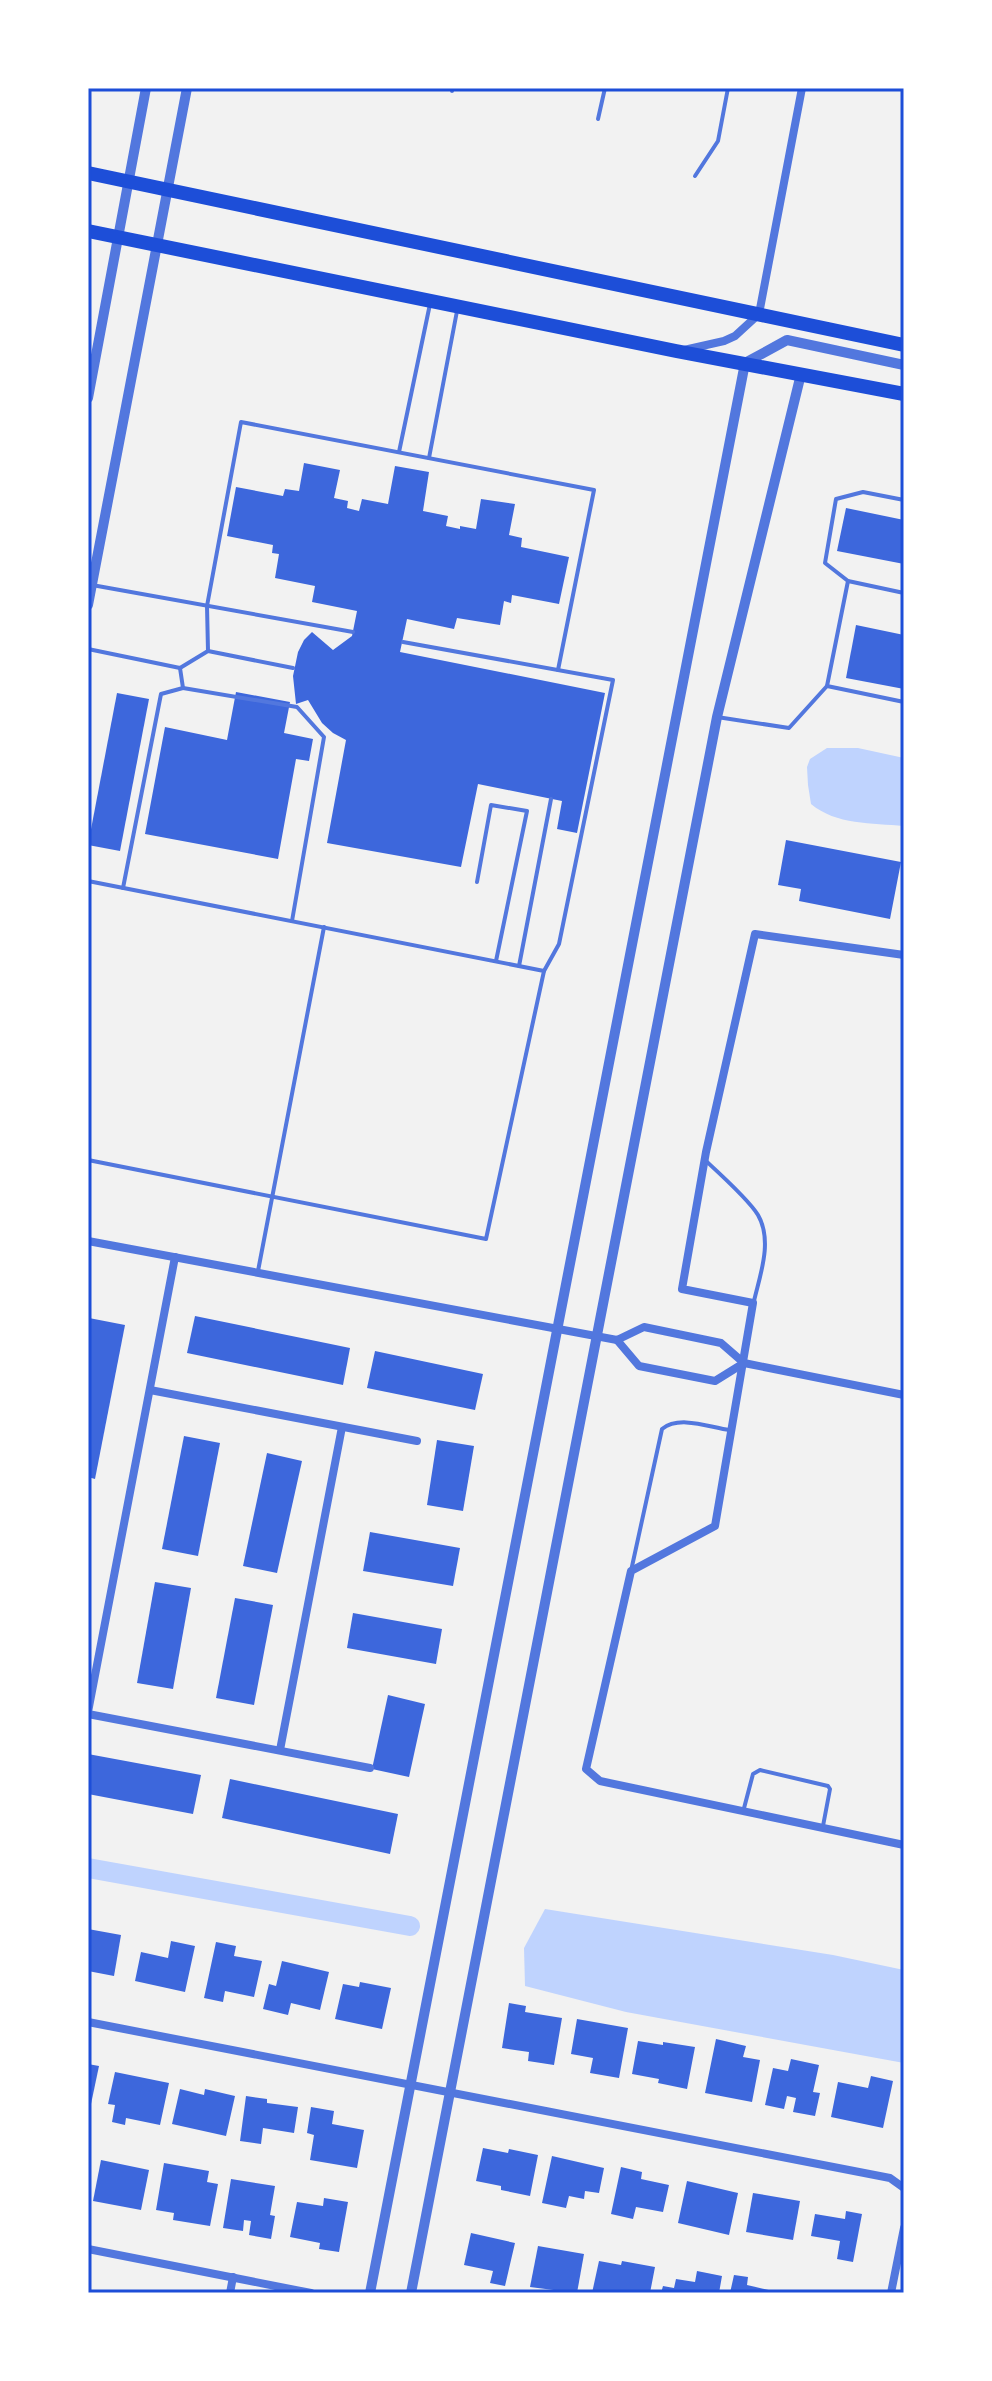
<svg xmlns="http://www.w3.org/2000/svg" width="992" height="2381" font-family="Bitter,serif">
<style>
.water{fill:#bfd3fe}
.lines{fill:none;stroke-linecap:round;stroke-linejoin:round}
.canal{stroke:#bfd3fe;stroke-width:20}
.building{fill:#3d67dc}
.service{stroke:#5277de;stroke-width:4}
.minor{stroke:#5277de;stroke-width:8}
.tertiary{stroke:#5277de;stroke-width:10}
.primary{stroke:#1d4ed8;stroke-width:14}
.neatline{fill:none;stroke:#1d4ed8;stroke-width:3}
</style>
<rect width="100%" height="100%" fill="#f2f2f2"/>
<g class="water">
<path d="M827 748H858L904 758V826C872 823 836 825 811 804L808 785 807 767 810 759Z"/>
<polygon points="545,1909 833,1955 904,1970 904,2063 626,2012 525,1986 524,1948"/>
</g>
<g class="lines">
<polyline class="canal" points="88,1868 410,1926"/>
</g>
<g class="building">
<polygon points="304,463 340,470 334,498 348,501 347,508 359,511 362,499 388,504 395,466 429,472 423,511 448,516 446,526 460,529 460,526 476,529 481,499 515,504 509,535 522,538 521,547 569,557 559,604 512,595 511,603 504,601 500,625 457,618 454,629 407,619 400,652 605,693 577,833 557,829 562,801 478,784 461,867 327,843 346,740 333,733 322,723 308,700 296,704 293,676 298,652 304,640 312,632 333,650 352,636 357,611 312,602 315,586 275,578 279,554 272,553 273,545 227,536 236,487 283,496 285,489 299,491"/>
<polygon points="846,508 904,520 904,564 837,551"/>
<polygon points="856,625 904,635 904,689 846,678"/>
<polygon points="236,692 290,702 284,733 313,739 309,761 296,759 278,859 145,834 165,727 227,740"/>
<polygon points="117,693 149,699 120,851 88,845"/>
<polygon points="786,840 901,862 890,919 799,901 801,889 778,885"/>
<polygon points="195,1316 350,1348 343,1385 187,1353"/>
<polygon points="89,1318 125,1325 95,1479 88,1477"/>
<polygon points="375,1351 483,1374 475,1410 367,1388"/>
<polygon points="184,1436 220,1443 198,1556 162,1549"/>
<polygon points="437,1440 474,1446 463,1511 427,1505"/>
<polygon points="267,1453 302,1461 277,1573 243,1566"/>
<polygon points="370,1532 460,1548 453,1586 363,1571"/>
<polygon points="155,1582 191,1588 173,1689 137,1683"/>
<polygon points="235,1598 273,1605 254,1705 216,1698"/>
<polygon points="353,1613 442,1629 436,1664 347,1648"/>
<polygon points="388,1695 425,1704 409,1777 372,1769"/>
<polygon points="88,1754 201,1775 193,1814 88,1794"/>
<polygon points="230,1779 398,1814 390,1854 222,1818"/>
<polygon points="88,1929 121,1935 114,1976 88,1971"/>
<polygon points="171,1941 195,1946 185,1992 135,1981 141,1952 168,1958"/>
<polygon points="216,1942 236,1946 234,1956 262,1961 254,1997 225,1991 223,2002 204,1998"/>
<polygon points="282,1961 329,1972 320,2010 291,2003 288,2015 263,2009 269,1984 276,1986"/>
<polygon points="360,1982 391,1988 382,2029 335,2019 343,1984 359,1987"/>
<polygon points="509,2003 526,2006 525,2012 562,2018 554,2065 528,2061 529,2052 502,2048"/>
<polygon points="577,2019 628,2028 619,2078 590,2073 593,2058 571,2054"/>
<polygon points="716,2039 746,2046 743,2057 760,2060 752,2102 705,2093"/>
<polygon points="638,2041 663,2045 663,2042 695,2047 687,2089 658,2083 659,2079 632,2074"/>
<polygon points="791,2059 819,2065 813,2092 820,2093 815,2116 793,2112 796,2098 787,2096 784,2109 765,2105 773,2068 788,2071"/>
<polygon points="88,2064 99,2066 91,2104 88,2104"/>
<polygon points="115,2072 169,2083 160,2125 126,2118 125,2125 112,2122 115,2105 108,2104"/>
<polygon points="871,2076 893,2081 883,2128 831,2117 838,2082 868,2088"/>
<polygon points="180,2089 204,2095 205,2089 235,2096 226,2136 172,2124"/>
<polygon points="246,2096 267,2099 267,2103 298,2107 294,2133 263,2128 261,2144 240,2141"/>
<polygon points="311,2107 334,2111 332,2124 364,2130 357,2168 310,2160 314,2135 307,2133"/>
<polygon points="483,2148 508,2153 509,2149 538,2155 530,2196 501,2190 501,2186 476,2181"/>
<polygon points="552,2156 604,2168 599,2193 585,2191 584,2199 569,2196 566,2208 542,2203"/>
<polygon points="101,2160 149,2170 141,2210 93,2201"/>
<polygon points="164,2163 209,2171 207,2182 218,2184 210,2226 173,2220 174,2213 156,2210"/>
<polygon points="621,2167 642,2172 641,2179 669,2185 663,2212 636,2207 633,2219 611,2214"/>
<polygon points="231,2179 275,2186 270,2215 275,2216 271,2239 249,2235 251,2221 244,2220 243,2231 223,2228"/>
<polygon points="687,2181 738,2193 729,2235 678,2223"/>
<polygon points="753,2193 800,2201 793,2240 746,2232"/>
<polygon points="324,2198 348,2202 339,2252 319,2249 320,2243 290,2237 297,2202 323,2206"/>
<polygon points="846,2211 862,2214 853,2262 837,2259 840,2241 811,2236 815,2214 845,2219"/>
<polygon points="471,2233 515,2243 505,2286 490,2283 493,2271 464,2265"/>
<polygon points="538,2246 584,2254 577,2293 530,2287"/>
<polygon points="599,2261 621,2265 622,2261 655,2267 650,2293 592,2293"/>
<polygon points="697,2271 722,2276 719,2293 661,2293 663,2286 674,2288 676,2279 695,2282"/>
<polygon points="734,2275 748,2277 747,2285 782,2293 730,2293"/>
</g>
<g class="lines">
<g class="service">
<polyline points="452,91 452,88"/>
<polyline points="598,119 605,88"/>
<polyline points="695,176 718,141 728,88"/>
<polyline points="399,452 430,304"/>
<polyline points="429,458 457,311"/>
<polyline points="904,500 863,492 836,499 825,563 848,581 827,686 904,702"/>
<polyline points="848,581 904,593"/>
<polyline points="92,585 353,632"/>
<polyline points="403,642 613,680 559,944 544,971"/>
<polyline points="88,649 180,668 208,651 293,668"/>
<polyline points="208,651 207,606 241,422 594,490 558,670"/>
<polyline points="180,668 183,688 297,707 324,737 292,921"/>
<polyline points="717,717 789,728 827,686"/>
<polyline points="88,881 544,971 486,1239 88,1160"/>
<polyline points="477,882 491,805 527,811 496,961"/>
<polyline points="123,888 161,694 183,688"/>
<polyline points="519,966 551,799"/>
<path d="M706 1161C719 1173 749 1200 758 1215 773 1241 760 1275 754 1301"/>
<polyline points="258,1271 324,927"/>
<path d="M631 1571 662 1429C679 1415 709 1427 729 1430"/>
<polyline points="743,1812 753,1774 760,1770 828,1786 830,1789 823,1826"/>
</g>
<g class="minor">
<polyline points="684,350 724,341 735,336 759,314 802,88"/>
<polyline points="904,955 755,934 706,1152 682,1289 753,1303 715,1526 631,1571 586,1769 600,1781 904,1845"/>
<polyline points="88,1241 617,1340 644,1327 721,1343 744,1363 904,1395"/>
<polyline points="617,1340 639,1366 715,1381 744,1363"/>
<polyline points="150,1390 417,1441"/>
<polyline points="88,1712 175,1257"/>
<polyline points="88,1714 370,1768"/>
<polyline points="280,1750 342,1427"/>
<polyline points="88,2022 890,2178 904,2188"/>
<polyline points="88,2249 311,2293"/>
<polyline points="230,2293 233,2277"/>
<polyline points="891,2293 904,2228"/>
</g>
<g class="tertiary">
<polyline points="88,398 146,88"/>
<polyline points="88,605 187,88"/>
<polyline points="370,2293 745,363 787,340 904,365"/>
<polyline points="411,2293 717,717 801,374"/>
</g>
<g class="primary">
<polyline points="88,173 904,345"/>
<polyline points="88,231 676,351 904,394"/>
</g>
</g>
<rect width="992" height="2381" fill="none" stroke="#ffffff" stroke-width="180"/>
<rect x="90" y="90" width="812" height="2201" class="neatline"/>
</svg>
